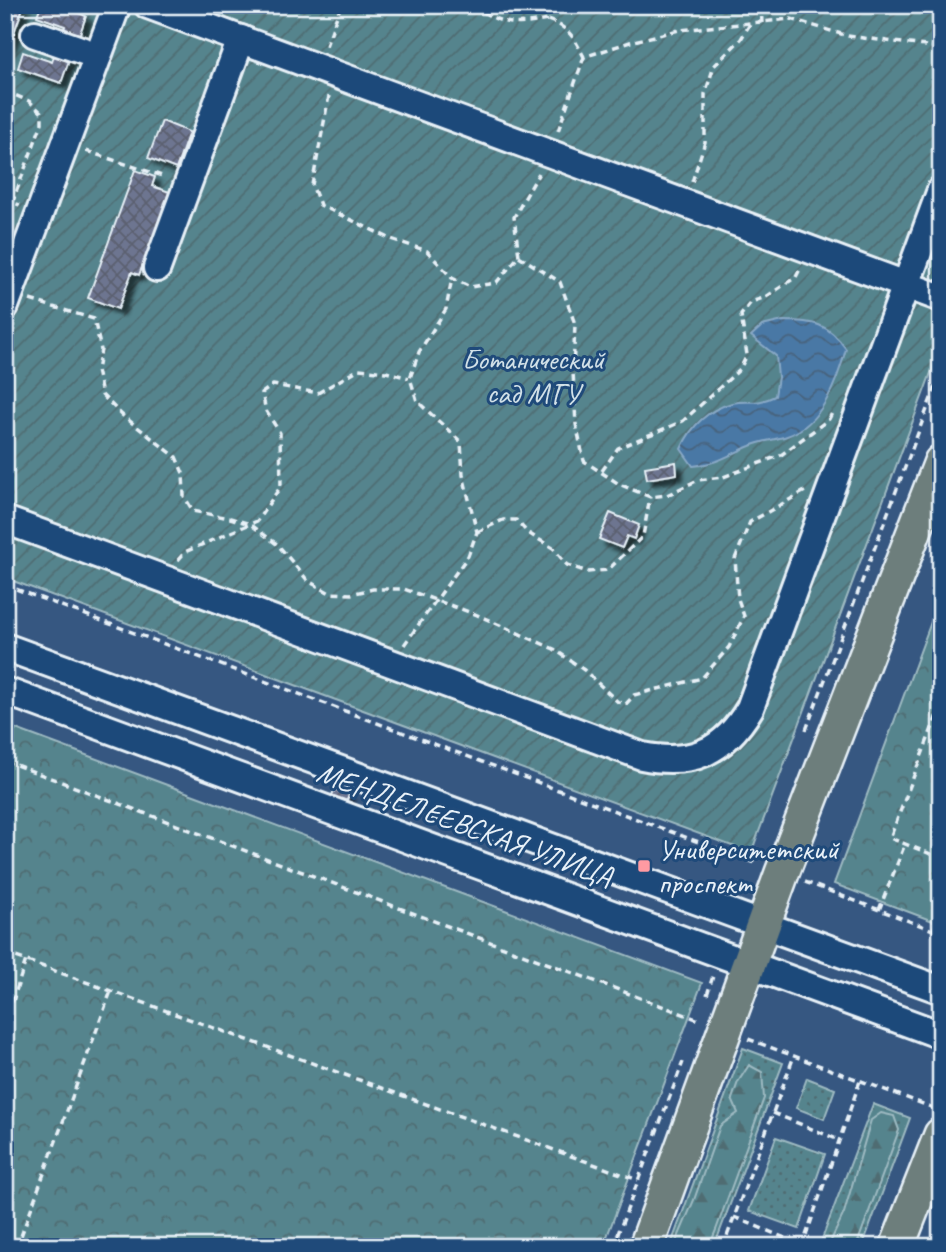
<svg xmlns="http://www.w3.org/2000/svg" width="946" height="1252" font-family="Caveat,sans-serif">
<style>
.grass{fill:url(#grass-dots);stroke:#9ebac2;stroke-width:2}
.forest{fill:url(#forest-firs);stroke:#9ebac2;stroke-width:2}
.park{fill:url(#park-crowns);stroke:#9ebac2;stroke-width:2}
.garden{fill:url(#garden-furrows);stroke:#9ebac2;stroke-width:2}
.water{fill:url(#water-waves);stroke:#88a8c6;stroke-width:2}
.building{fill:url(#building-cross-hatch);stroke:#e8f1f8;stroke-width:2;filter:url(#shadow)}
.lines{fill:none;stroke-linecap:round;stroke-linejoin:round}
.minor-casing{stroke:#e8f1f8;stroke-width:32}
.major-casing{stroke:#e8f1f8;stroke-width:38}
.path{stroke:#e8f1f8;stroke-width:3.5;stroke-dasharray:7 5;stroke-linecap:butt}
.minor{stroke:#1f4a7a;stroke-width:26}
.major{stroke:#6d7e7c;stroke-width:33}
.poi-dot{fill:#ff9aa2;stroke:#1f4a7a;stroke-width:2.5}
.labels{text-anchor:middle;dominant-baseline:central;stroke-width:6;stroke-linejoin:round;paint-order:stroke}
.park-label{font-size:30px;fill:#d2e1e8;stroke:#1f4a7a}
.street-label{font-size:30px;fill:#e8f1f8;stroke:#1f4a7a}
.poi-label{font-size:30px;fill:#e8f1f8;stroke:#1f4a7a;text-anchor:start}
</style>
<defs>
<pattern id="grass-dots" width="8" height="8" patternUnits="userSpaceOnUse" patternTransform="scale(1.75)"><rect width="8" height="8" fill="#55848d"/><path d="M2 2h.1M6 6h.1" fill="none" stroke="#4f6c72" stroke-width="1.8" stroke-linecap="round"/></pattern>
<pattern id="forest-firs" width="22" height="20" patternUnits="userSpaceOnUse" patternTransform="scale(1.75)"><rect width="22" height="20" fill="#55848d"/><path d="M5 1l3.5 6h-7zM16 11l3.5 6h-7z" fill="#4f6c72"/></pattern>
<pattern id="park-crowns" width="20" height="18" patternUnits="userSpaceOnUse" patternTransform="scale(1.75)"><rect width="20" height="18" fill="#55848d"/><path d="M2 6a3 3 0 1 1 6 0M12 15a3 3 0 1 1 6 0" fill="none" stroke="#4f6c72"/></pattern>
<pattern id="garden-furrows" width="10" height="10" patternUnits="userSpaceOnUse" patternTransform="scale(1.75)"><rect width="10" height="10" fill="#55848d"/><path d="M-1 1l2-2M0 10L10 0M9 11l2-2" fill="none" stroke="#4f6c72"/></pattern>
<pattern id="water-waves" width="16" height="10" patternUnits="userSpaceOnUse" patternTransform="scale(1.75)"><rect width="16" height="10" fill="#4878a5"/><path d="M0 5q4-4 8 0t8 0" fill="none" stroke="#47627c"/></pattern>
<pattern id="building-cross-hatch" width="8" height="8" patternUnits="userSpaceOnUse" patternTransform="scale(1.75)"><rect width="8" height="8" fill="#6d7490"/><path d="M0 0l8 8M0 8l8-8" fill="none" stroke="#5b6070"/></pattern>
<filter id="shadow"><feDropShadow dx="6" dy="6" stdDeviation="2" flood-color="#0009"/></filter>
</defs>
<rect width="100%" height="100%" fill="#365781"/>
<filter id="ink" filterUnits="userSpaceOnUse"><feTurbulence type="fractalNoise" baseFrequency=".0143" numOctaves="2"/><feDisplacementMap in="SourceGraphic" scale="14" xChannelSelector="R" yChannelSelector="G"/><feConvolveMatrix kernelMatrix="1 2 1 2 8 2 1 2 1" color-interpolation-filters="sRGB"/></filter>
<g filter="url(#ink)">
<g class="grass">
<polygon points="743,1048 783,1063 714,1247 670,1247"/>
<polygon points="807,1078 835,1089 824,1119 796,1108"/>
<polygon points="873,1104 910,1118 862,1247 819,1247"/>
<polygon points="776,1137 825,1154 799,1229 749,1211"/>
</g>
<g class="forest">
<polygon points="749,1065 762,1072 764,1098 716,1230 709,1247 674,1247 694,1200 720,1126 738,1113 732,1099 738,1082"/>
<polygon points="881,1113 894,1116 899,1130 856,1247 828,1247 844,1213 871,1120"/>
</g>
<g class="park">
<polygon points="941,595 941,924 834,884"/>
<polygon points="5,725 702,983 603,1247 5,1247"/>
</g>
<polygon class="garden" points="5,5 941,5 941,346 751,853 5,578"/>
<path class="water" d="M783 321C814 321 828 323 846 349 837 382 822 424 787 436 775 440 761 441 750 446 726 456 720 463 693 466L681 449C691 426 707 410 732 403 750 399 755 406 775 396L778 377 776 356 751 336 762 326Z"/>
<g class="building">
<polygon points="5,5 24,5 5,57"/>
<polygon points="41,5 58,5 86,16 77,42 62,36 65,26 37,16"/>
<polygon points="56,50 71,55 61,83 18,68 23,52 52,62"/>
<polygon points="162,121 189,132 176,169 148,158"/>
<polygon points="135,170 155,177 152,186 170,192 139,275 132,272 118,309 88,298"/>
<polygon points="676,462 677,474 647,479 645,467"/>
<polygon points="610,513 639,525 634,539 627,536 622,548 599,539"/>
<polygon points="335,789 349,795 345,805 330,799"/>
</g>
<g class="lines">
<defs>
<g id="minor">
<polyline points="148,5 941,298"/>
<polyline points="35,34 98,56"/>
<polyline points="157,268 241,39"/>
<polyline points="5,306 117,5"/>
<path d="M5 520 642 756C692 766 724 752 750 708L941 190"/>
<polyline points="5,647 941,990"/>
<polyline points="5,691 941,1035"/>
</g>
<g id="major">
<polyline points="646,1247 782,873 941,462"/>
<polyline points="897,1247 941,1135"/>
</g>
</defs>
<use href="#minor" class="minor-casing"/>
<use href="#major" class="major-casing"/>
<g class="path">
<path d="M473 5C502 26 515 26 548 20L554 5"/>
<polyline points="761,5 762,23"/>
<path d="M548 20C570 28 574 38 584 57L630 42 679 30 791 19 848 36 941 48"/>
<polyline points="326,46 341,5"/>
<polyline points="5,68 8,83 5,91"/>
<polyline points="5,91 29,101 42,113 42,123 5,222"/>
<polyline points="329,96 312,185 320,205 391,239 427,251 452,278 470,287 496,283 519,256 514,217 539,173"/>
<polyline points="558,131 584,57"/>
<polyline points="86,151 165,177"/>
<polyline points="692,182 705,142 705,94 714,66 741,39 750,24"/>
<polyline points="5,200 20,205"/>
<polyline points="519,256 560,282 575,324 573,372 576,424 584,461 619,484 650,497 667,495 698,480 723,477 781,455 829,419 832,413"/>
<polyline points="30,300 94,319 101,350 97,370 102,395 122,415 176,457 183,473 184,496 193,511 230,518 250,524 278,545 308,581 330,593 351,594 373,589 404,589 475,614 554,649 584,670 618,702 626,704 634,695 702,678 729,647 744,616 738,599 735,559 750,522 805,491"/>
<polyline points="602,471 618,448 683,421 740,369 747,355 741,315 751,302 766,297 796,277 800,269"/>
<polyline points="477,532 503,520 516,520 528,533 553,548 567,565 588,572 608,570 643,536 650,497"/>
<polyline points="178,560 185,552 257,521 281,486 280,433 266,411 262,393 273,385 318,393 359,369 386,372 409,378"/>
<polyline points="5,585 758,864"/>
<polyline points="404,645 468,556 477,532 463,475 461,442 417,401 410,378 419,352 446,309 452,278"/>
<polyline points="941,705 890,838 941,858"/>
<polyline points="806,730 941,372"/>
<polyline points="5,761 702,1021"/>
<polyline points="805,882 941,933"/>
<polyline points="879,910 905,844"/>
<polyline points="933,930 941,909"/>
<polyline points="5,953 638,1180"/>
<polyline points="707,995 713,976"/>
<polyline points="5,1025 26,960"/>
<polyline points="748,1039 934,1108"/>
<polyline points="773,1113 839,1140"/>
<polyline points="734,1217 802,1245"/>
<polyline points="17,1247 111,991"/>
<polyline points="613,1247 683,1062"/>
<polyline points="723,1247 794,1056"/>
<polyline points="802,1247 860,1081"/>
</g>
<use href="#minor" class="minor"/>
<use href="#major" class="major"/>
</g>
</g>
<rect class="poi-dot" x="637" y="859" width="14" height="14" rx="3.5"/>
<g class="labels">
<g class="park-label">
<text x="533" y="359">Ботанический<tspan x="533" dy="34">сад МГУ</tspan></text>
</g>
<g class="street-label">
<text transform="translate(465 824) rotate(20)">МЕНДЕЛЕЕВСКАЯ УЛИЦА</text>
</g>
<g class="poi-label">
<text x="658" y="849">Университетский<tspan x="658" dy="34">проспект</tspan></text>
</g>
</g>
<rect width="946" height="1252" fill="none" stroke="#1f4a7a" stroke-width="28"/>
<rect x="14" y="14" width="918" height="1224" fill="none" stroke="#e8f1f8" stroke-width="2.5" filter="url(#ink)"/>
</svg>
